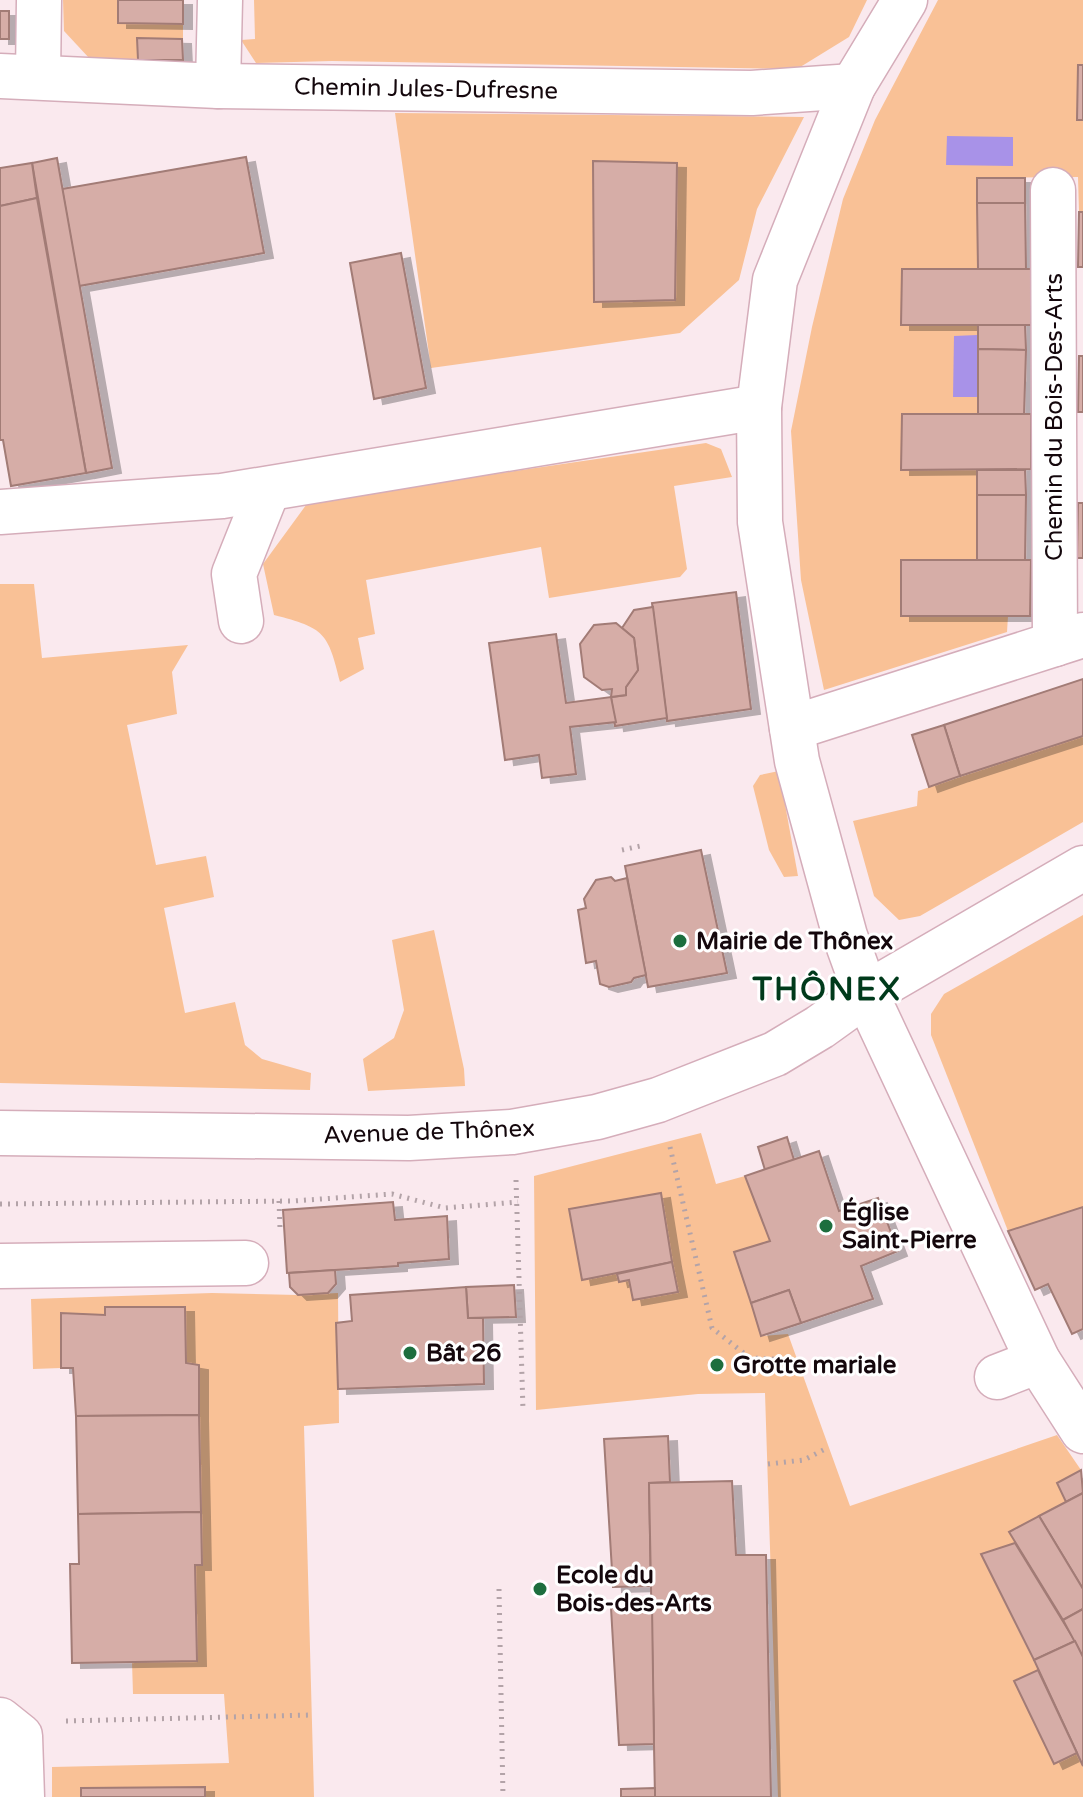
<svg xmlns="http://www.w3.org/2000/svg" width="1083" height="1797" font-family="'Varela Round',sans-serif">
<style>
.green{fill:#f9c196}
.water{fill:#a892e8}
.building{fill:#d6ada7;stroke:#a27b76;stroke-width:2;filter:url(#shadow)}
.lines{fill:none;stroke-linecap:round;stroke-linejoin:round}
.minor-casing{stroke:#d5adba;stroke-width:47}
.major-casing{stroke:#d5adba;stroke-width:47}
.path{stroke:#b3a3a8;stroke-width:5;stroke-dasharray:2 6;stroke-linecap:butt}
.minor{stroke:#fff;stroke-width:44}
.major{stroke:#fff;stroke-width:44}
.poi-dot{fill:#1d6e3e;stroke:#fff;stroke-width:3}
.labels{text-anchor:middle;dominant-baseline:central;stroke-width:6;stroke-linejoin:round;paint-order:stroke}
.street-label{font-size:24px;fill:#14070c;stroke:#fff}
.poi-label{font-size:24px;font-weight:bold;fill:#14070c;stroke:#fff;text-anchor:start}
.district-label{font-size:32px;font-weight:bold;letter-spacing:2px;fill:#003a1b;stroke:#fff}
</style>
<defs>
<filter id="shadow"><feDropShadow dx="9" dy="5" stdDeviation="0" flood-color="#0004"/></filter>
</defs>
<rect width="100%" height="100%" fill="#fae9ee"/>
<g class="green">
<polygon points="63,0 183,0 183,60 90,59 64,31"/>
<polygon points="254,0 867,0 849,37 797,69 332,61 256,63 241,40 255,39"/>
<polygon points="938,0 1083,0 1083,65 1078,66 1077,120 1083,120 1083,212 1079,212 1078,177 977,178 978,269 902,325 978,325 978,414 902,470 977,470 977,560 902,560 901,616 1008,616 1007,632 824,690 801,580 791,431 812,327 843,199 875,120"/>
<polygon points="395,113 804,117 757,209 739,280 680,333 431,368"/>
<path d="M706 443 721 449 732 477 674 486 687 569 680 577 549 598 541 547 366 580 375 634 358 638 364 669 340 682C328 633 325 628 274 615L263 564 309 501Z"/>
<polygon points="0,584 34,584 42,658 188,645 172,672 177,714 127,725 156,865 206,856 214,897 164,908 185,1013 235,1002 245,1045 262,1059 311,1073 310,1090 0,1083"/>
<polygon points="1083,736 1083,822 920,916 899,920 874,896 853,821 917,806 918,791"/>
<polygon points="779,771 798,876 784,877 769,850 753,786 760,775"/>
<polygon points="1083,915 1083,1207 1008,1231 931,1035 931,1014 944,994"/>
<polygon points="434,930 464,1069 465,1086 368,1091 363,1059 394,1038 404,1010 392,940"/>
<polygon points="701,1133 716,1184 745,1176 770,1241 735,1252 761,1336 788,1334 850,1506 1057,1435 1081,1470 1058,1483 1066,1502 1009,1532 1015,1543 981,1555 1038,1670 1015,1681 1054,1764 1077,1753 1083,1766 1083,1797 778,1797 765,1393 698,1394 536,1410 534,1176"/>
<polygon points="212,1293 298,1295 338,1293 339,1423 304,1426 314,1797 205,1797 205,1787 81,1788 81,1797 52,1797 52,1767 229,1763 224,1694 133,1694 132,1662 197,1661 195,1565 202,1564 199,1365 186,1363 105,1315 61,1313 61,1368 33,1369 31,1299"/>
</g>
<g class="water">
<polygon points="947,136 1013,137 1013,166 946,165"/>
<polygon points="977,335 977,397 953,397 954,336"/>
</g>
<g class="building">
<polygon points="118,0 183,0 183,24 118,23"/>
<rect x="0" y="11" width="9" height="28"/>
<polygon points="137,38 182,39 183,60 138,60"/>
<polygon points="1078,65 1083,65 1083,120 1077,120"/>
<polygon points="246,157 264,253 79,286 62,189"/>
<polygon points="57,158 112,468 86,473 32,163"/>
<polygon points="593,161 677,163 675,300 594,302"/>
<polygon points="32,163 37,198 0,206 0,168"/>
<rect x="977" y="178" width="48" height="25"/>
<polygon points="37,198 86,473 11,486 3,440 0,440 0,206"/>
<polygon points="977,203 1025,203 1026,270 978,269"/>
<polygon points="1079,212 1083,212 1083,267 1078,267"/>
<polygon points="401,253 426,388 374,399 350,263"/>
<polygon points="902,269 1031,269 1031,325 901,325"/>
<polygon points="978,325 1025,325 1026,350 978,349"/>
<polygon points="978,349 1026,350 1024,415 978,414"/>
<polygon points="1079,356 1083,356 1083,412 1078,412"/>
<polygon points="902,414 1031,414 1031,469 901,470"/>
<polygon points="977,470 1025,470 1026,495 977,495"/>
<polygon points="977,495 1026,495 1025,560 977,560"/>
<polygon points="1078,503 1083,503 1083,558 1077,558"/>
<polygon points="901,560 1031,560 1030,616 901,616"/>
<polygon points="736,592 751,709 667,721 652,603"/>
<polygon points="653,607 667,718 615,726 611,697 626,695 626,687 638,670 634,638 622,628 634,610"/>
<polygon points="616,623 634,638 638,670 626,687 626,695 611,697 612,689 602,690 584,677 580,644 594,625"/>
<polygon points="556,634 566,703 611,697 616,722 570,727 576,774 542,778 539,755 505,760 489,643"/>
<polygon points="1083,679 1083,736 960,776 944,725"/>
<polygon points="944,725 960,776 929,787 912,735"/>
<polygon points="701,850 727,973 648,987 625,866"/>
<polygon points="611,877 615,881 627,878 646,975 634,978 631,982 609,987 600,984 596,961 586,963 578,910 586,908 584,899 596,880"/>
<polygon points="787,1137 794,1160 765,1170 758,1147"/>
<polygon points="819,1151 839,1211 878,1198 898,1251 861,1266 873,1299 801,1323 789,1290 751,1303 734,1252 770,1241 745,1176"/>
<polygon points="661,1193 672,1262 582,1280 569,1209"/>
<polygon points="393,1202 395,1220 447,1216 449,1259 398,1263 398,1266 287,1273 283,1210"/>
<polygon points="1083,1207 1083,1329 1072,1334 1048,1284 1035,1290 1008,1231"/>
<polygon points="672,1262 678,1292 633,1300 629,1280 619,1282 617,1274"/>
<polygon points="335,1270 336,1284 328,1293 298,1295 290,1287 289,1273"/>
<polygon points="514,1285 516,1317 468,1318 466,1287"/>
<polygon points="466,1287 468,1318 483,1318 484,1384 338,1389 336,1323 352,1321 350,1295"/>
<polygon points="789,1290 801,1323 761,1336 751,1303"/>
<polygon points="105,1307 185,1307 186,1363 199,1365 199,1415 76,1416 73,1368 61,1368 61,1313 105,1315"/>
<polygon points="199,1415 201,1512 78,1514 76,1416"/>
<polygon points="668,1436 670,1482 649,1483 651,1586 613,1587 604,1439"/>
<polygon points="1081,1470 1083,1493 1066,1502 1057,1483"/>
<polygon points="732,1481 736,1555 766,1555 771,1797 655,1797 649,1483"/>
<polygon points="1083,1493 1083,1589 1039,1516"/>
<polygon points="201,1512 202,1565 195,1565 197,1661 72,1663 70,1564 79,1564 78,1514"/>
<polygon points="1039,1516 1083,1589 1083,1609 1063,1620 1009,1532"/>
<polygon points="1015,1543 1075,1641 1034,1660 981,1554"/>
<polygon points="652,1606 654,1744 619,1745 611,1608"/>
<polygon points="1083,1609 1083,1657 1063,1620"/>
<polygon points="1075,1641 1083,1657 1083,1766 1034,1660"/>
<polygon points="1038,1670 1077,1753 1054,1764 1014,1681"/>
<polygon points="205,1787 205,1797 81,1797 81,1788"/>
<polygon points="655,1788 655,1797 621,1797 621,1789"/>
</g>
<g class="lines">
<defs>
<g id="minor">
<polyline points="905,0 853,86 775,280 759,407 760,522 797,761 845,936 866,994 1038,1361 1083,1431"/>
<polyline points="0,76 218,86 752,93 853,86"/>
<polyline points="38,76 39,0"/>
<polyline points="218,86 220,0"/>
<polyline points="1053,190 1055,644"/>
<polyline points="0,512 222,496 759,407"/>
<polyline points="241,621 234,574 268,489"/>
<polyline points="792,728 1083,635"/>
<polyline points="0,1266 246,1263"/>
<polyline points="997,1377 1038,1361"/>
<polyline points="0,1720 20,1736 22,1797"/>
</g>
<polyline id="major" points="0,1133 409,1138 512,1132 597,1117 658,1100 775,1054 820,1027 866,994 1083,868"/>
</defs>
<use href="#minor" class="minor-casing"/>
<use href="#major" class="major-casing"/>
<g class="path">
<polyline points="622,850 645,845"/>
<polyline points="670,1147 712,1328 750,1358 796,1360"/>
<polyline points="516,1180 523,1410"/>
<polyline points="279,1201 280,1228"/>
<polyline points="0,1204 293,1201 392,1194 445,1208 518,1202"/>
<polyline points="768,1464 804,1460 827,1448"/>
<polyline points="499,1589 503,1797"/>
<polyline points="66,1721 313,1715"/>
</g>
<use href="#minor" class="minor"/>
<use href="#major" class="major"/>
</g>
<g class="poi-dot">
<circle cx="680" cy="941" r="8"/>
<circle cx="826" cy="1226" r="8"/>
<circle cx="410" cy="1353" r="8"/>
<circle cx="717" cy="1365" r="8"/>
<circle cx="540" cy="1589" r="8"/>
</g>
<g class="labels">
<g class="street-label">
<text transform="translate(426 89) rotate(1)">Chemin Jules-Dufresne</text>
<text transform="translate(1054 417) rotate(-90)">Chemin du Bois-Des-Arts</text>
<text transform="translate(429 1132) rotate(-2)">Avenue de Thônex</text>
</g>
<g class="poi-label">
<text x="696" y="941">Mairie de Thônex</text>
<text x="842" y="1212">Église<tspan x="842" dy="28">Saint-Pierre</tspan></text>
<text x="426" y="1353">Bât 26</text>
<text x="733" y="1365">Grotte mariale</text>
<text x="556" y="1575">Ecole du<tspan x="556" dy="28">Bois-des-Arts</tspan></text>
</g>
<g class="district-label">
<text x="827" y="990">THÔNEX</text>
</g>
</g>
</svg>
